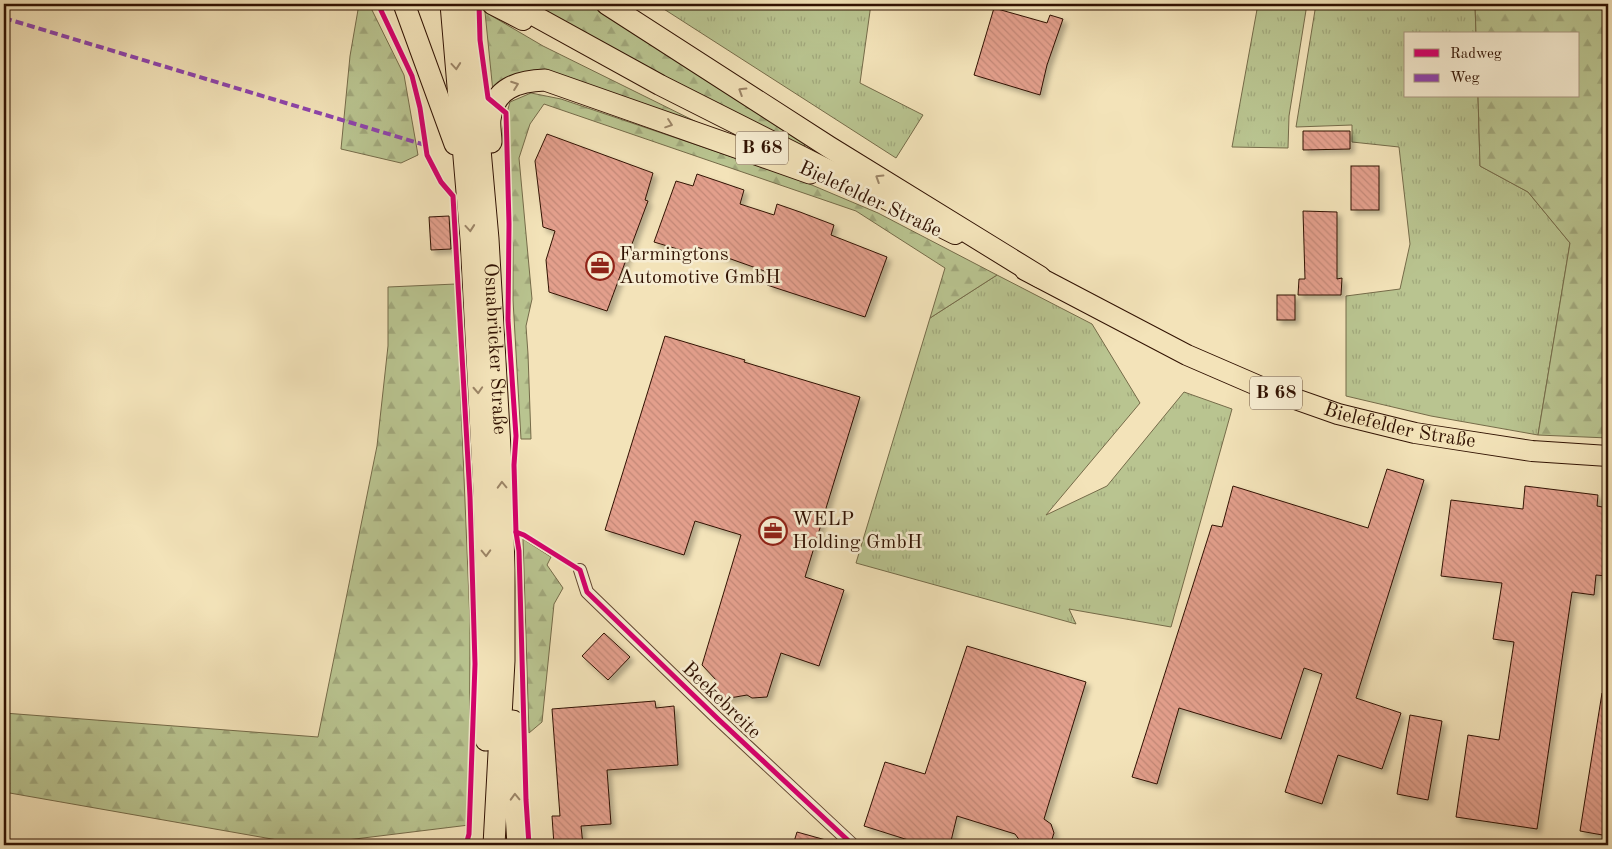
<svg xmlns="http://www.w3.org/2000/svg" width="1612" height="849" font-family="'Old Standard TT',serif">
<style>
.grass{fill:url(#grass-tufts);stroke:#756b49}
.forest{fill:url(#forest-firs);stroke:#756b49}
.building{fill:url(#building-back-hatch);stroke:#311202;filter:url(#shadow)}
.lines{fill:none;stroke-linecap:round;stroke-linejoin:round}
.minor-casing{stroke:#624630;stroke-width:14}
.primary-casing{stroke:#311202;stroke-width:22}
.trunk-casing{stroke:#311202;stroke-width:23}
.minor{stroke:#f7edd2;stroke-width:12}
.primary{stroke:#f3e3b9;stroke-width:20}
.trunk{stroke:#f3e3b9;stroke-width:21}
.quiet{stroke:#8e44ad;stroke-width:4;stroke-dasharray:8 4;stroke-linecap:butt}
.cycleway-casing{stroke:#f7edd2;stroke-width:8}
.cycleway{stroke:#d6006c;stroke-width:5}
.oneway{stroke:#9c8567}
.labels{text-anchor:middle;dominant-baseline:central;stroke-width:5;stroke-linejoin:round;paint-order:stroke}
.shield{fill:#f7edd2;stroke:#6c5440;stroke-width:1}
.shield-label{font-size:19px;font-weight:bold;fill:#311202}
.street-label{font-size:20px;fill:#311202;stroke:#f7edd2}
.poi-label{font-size:20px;fill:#311202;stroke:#f7edd2;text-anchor:start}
</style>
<defs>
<pattern id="grass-tufts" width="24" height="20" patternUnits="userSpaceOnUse" patternTransform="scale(1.25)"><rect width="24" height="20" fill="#b9c490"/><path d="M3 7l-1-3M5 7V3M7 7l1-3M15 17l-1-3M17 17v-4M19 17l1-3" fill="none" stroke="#a0a77b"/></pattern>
<pattern id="forest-firs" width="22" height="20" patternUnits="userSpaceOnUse" patternTransform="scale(1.25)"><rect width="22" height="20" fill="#b9c490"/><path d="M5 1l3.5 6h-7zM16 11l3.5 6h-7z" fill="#a0a77b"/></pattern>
<pattern id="building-back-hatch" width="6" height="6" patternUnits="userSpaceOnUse" patternTransform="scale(1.25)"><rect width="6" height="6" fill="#e39f8c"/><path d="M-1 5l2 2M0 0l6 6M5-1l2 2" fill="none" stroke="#c38877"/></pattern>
<filter id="shadow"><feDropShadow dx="4" dy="4" stdDeviation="2.5" flood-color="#0004"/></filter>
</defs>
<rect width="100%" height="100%" fill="#f3e3b9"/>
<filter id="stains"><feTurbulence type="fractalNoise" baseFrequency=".004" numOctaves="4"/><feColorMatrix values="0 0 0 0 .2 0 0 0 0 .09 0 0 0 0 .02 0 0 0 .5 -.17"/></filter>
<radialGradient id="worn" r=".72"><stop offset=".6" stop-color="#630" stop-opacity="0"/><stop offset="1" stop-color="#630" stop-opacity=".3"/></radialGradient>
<g class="grass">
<polygon points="656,4 871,4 860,83 923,115 896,158"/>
<polygon points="1258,4 1307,4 1289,116 1288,148 1232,147"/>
<polygon points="1316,4 1475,4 1476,34 1406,34 1406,96 1478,96 1480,166 1528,192 1570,243 1538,435 1431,416 1346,396 1346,296 1400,289 1410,244 1399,147 1352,142 1352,125 1296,127"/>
<polygon points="997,275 1092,324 1140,403 1046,515 1107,486 1184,392 1232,409 1171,627 1069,609 1076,624 856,563 930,318"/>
</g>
<g class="forest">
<polygon points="359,4 369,4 404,75 418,155 401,163 341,149 350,56"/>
<polygon points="528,4 594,4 616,20 807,140 803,149"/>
<polygon points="1475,4 1608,4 1608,438 1538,435 1570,243 1528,192 1480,166 1478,96 1578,96 1578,34 1476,34"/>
<polygon points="485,12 543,46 727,137 555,77 493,92"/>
<polygon points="531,93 561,99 800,180 878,213 997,275 930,318 945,268 856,211 544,104 530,124 519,158 532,299 526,326 528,354 531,439 521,439 513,300 513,247 502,130 510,102"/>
<polygon points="456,284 470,622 469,825 306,845 4,792 4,713 318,737 377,446 388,346 388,287"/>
<polygon points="523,539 551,557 547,565 563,588 554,604 542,722 529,733"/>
</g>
<g class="building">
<polygon points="994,8 1047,23 1050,15 1063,19 1047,65 1040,95 974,75"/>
<polygon points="1303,131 1350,131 1350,149 1303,150"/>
<polygon points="547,134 653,173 645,200 648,201 607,311 549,292 546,260 555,231 543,227 535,161"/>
<rect x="1351" y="166" width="28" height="44"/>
<polygon points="697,174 744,190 740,204 774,215 777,204 800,212 834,225 831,235 887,257 865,317 767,285 773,274 697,247 694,254 654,242 676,181 693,186"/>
<polygon points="1303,211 1337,212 1337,279 1342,278 1341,295 1298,295 1299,279 1305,279"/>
<polygon points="449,216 451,249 431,250 429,217"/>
<rect x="1277" y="295" width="18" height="25"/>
<polygon points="665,336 745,360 744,362 860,397 805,577 844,590 819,666 781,653 767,697 752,698 747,695 724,699 715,689 717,681 702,665 741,535 695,521 684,555 605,530"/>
<polygon points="1387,469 1424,480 1356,698 1401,713 1382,769 1338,755 1322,804 1285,792 1322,674 1304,668 1281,739 1179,708 1157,784 1132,777 1212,525 1222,527 1233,486 1368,528"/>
<polygon points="1525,486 1598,495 1597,506 1608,508 1608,576 1596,575 1594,595 1572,592 1537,829 1456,817 1468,735 1499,740 1514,642 1493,639 1502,583 1441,576 1451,500 1523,509"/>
<polygon points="604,633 630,657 608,680 582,656"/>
<polygon points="967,646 1086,682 1044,819 1051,824 1054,833 1050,845 1023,845 1015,834 957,816 950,845 924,845 864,826 885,762 925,774"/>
<polygon points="1602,693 1608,694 1608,836 1580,831"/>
<polygon points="655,701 656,708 674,706 678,765 607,770 611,824 581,826 583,845 554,845 552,816 560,816 552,709"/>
<polygon points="1410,715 1442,721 1428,800 1397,794"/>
<polygon points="797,832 833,842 833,845 793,845"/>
</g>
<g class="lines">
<defs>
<polyline id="minor" points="580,570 587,592 717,718 853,845"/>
<g id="primary">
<polyline points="492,4 523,20"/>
<polyline points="513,4 660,85 955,234"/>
<path id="s1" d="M1025 270 1187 355 1261 387 1338 414 1415 433 1532 451 1608 456"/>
</g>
<g id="trunk">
<polyline points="404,4 455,144"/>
<polyline points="451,4 471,239 484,491 486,566 486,740"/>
<path id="s2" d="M467 4 488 239 501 466 504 569V661L494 845"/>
<polyline points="607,4 829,147 1040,277"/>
<path d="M491 142C491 135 489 126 490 119 494 88 518 81 545 80L810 173"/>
<polyline points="513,721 516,813 518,845"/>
</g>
</defs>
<use href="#minor" class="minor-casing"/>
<use href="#primary" class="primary-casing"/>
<use href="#trunk" class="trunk-casing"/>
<use href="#minor" class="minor"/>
<use href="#primary" class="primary"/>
<use href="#trunk" class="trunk"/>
<polyline class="quiet" points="4,18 425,145"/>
<defs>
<g id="cycleway">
<polyline points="378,4 412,76 420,108 427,155 441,182 453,196 470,497 475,664 469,834 466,845"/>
<polyline points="479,4 480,40 488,98 506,113 509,224 508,320 516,436 514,465 516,532 519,551 526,800 529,845"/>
<polyline points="516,532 524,535 580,570 587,592 717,718 853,845"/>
</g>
</defs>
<use href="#cycleway" class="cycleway-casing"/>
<use href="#cycleway" class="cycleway"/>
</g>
<defs><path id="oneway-chevron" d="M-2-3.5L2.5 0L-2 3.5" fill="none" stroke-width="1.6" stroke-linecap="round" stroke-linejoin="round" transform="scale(1.25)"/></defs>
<g class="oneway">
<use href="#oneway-chevron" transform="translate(456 66) rotate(85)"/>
<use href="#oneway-chevron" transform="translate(515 85) rotate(-20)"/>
<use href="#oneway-chevron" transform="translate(742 91) rotate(-148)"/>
<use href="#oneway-chevron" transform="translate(669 124) rotate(19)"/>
<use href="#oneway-chevron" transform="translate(879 178) rotate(-148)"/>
<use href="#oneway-chevron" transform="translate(470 228) rotate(85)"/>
<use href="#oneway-chevron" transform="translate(478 390) rotate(87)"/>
<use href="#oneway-chevron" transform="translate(502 485) rotate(-92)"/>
<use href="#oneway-chevron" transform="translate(486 553) rotate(88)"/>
<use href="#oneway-chevron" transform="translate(515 797) rotate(-92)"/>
</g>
<defs>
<symbol id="office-ring" viewBox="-11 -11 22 22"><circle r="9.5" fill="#f7edd2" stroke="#8f2418" stroke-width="1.5"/><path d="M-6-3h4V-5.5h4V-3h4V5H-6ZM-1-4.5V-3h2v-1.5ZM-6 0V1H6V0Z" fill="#8f2418"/></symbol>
</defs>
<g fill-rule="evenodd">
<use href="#office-ring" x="584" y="250" width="32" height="32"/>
<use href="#office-ring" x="757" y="515" width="32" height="32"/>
</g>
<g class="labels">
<g class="shield">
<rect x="736" y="131.5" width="52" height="33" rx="4"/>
<rect x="1250" y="376.5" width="52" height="33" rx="4"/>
</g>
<g class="shield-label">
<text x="762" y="148">B 68</text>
<text x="1276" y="393">B 68</text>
</g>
<g class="street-label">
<text transform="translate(870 200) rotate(25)">Bielefelder Straße</text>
<text stroke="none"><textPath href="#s2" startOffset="346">Osnabrücker Straße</textPath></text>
<text stroke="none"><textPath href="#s1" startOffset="408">Bielefelder Straße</textPath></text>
<text transform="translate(721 701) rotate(44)">Beekebreite</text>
</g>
<g class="poi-label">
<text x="619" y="255">Farmingtons<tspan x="619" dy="23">Automotive GmbH</tspan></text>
<text x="792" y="520">WELP<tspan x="792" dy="23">Holding GmbH</tspan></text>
</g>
</g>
<rect width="1612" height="849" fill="none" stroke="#f3e3b9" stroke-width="20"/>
<rect x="5" y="5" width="1602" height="839" fill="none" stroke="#311202" stroke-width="2.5"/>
<rect x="10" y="10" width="1592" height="829" fill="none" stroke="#311202"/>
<rect x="1404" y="32" width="175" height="65" fill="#f7edd2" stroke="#a8957f"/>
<rect x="1414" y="49" width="25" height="8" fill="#d6006c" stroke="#a8957f"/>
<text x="1450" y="58" font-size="15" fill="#311202">Radweg</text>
<rect x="1414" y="74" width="25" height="8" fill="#8e44ad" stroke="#a8957f"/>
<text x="1450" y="82" font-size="15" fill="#311202">Weg</text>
<rect width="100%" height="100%" filter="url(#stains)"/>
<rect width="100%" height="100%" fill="url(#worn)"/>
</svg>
